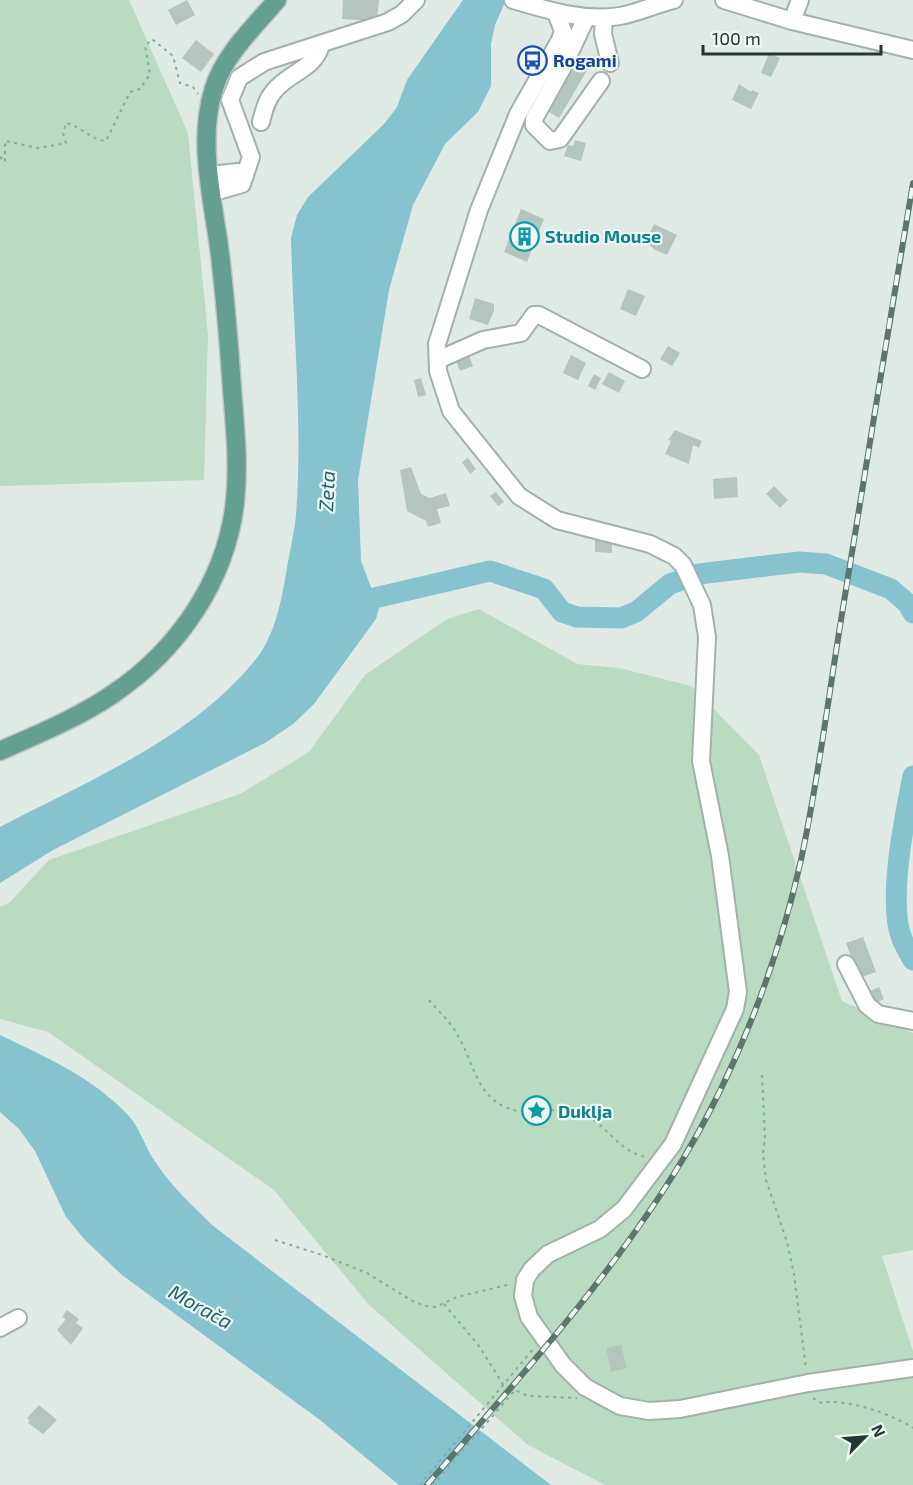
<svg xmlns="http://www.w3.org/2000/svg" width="913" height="1485" font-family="'Exo 2',sans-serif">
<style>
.green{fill:#b8dbc2}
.water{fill:#87c2cf}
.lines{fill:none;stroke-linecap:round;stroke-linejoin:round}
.river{stroke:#87c2cf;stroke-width:21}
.building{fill:#b4c5be}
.minor-casing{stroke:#a2b1ac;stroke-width:20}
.major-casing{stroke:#bcc4c2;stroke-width:21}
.path{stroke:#80ada0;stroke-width:2;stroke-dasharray:3 4.5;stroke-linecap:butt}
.minor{stroke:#fff;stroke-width:16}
.major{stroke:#649f91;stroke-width:18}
.rail-casing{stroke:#5b756f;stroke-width:6}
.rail{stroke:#eff7f3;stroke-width:4;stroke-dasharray:11;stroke-linecap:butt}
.labels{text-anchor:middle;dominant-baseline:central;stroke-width:4.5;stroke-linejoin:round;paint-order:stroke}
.transit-label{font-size:18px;font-weight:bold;fill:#164399;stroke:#eff7f3;text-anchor:start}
.culture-label{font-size:18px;font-weight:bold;fill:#0d838f;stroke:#eff7f3;text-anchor:start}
.water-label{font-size:20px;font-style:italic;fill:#1c6374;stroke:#eff7f3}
</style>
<rect width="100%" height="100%" fill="#dfeae5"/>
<g class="green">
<polygon points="0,0 129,0 188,133 208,335 204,480 0,486"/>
<polygon points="479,609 577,664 619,668 691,686 759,755 842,1001 913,1033 913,1250 882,1256 913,1351 913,1485 605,1485 528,1445 369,1305 274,1190 48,1032 0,1019 0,907 10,902 49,860 240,794 309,752 365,675 447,619"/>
</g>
<g class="water">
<path d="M463 0H506L495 25 491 44V86L478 112 445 144 413 205 389 290 358 480 361 561 379 608 376 619 314 704 293 724 265 743 53 850 0 883V827C89 780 192 739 256 659 275 635 281 602 286 574 289 554 294 535 296 515 303 424 293 330 291 238L297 215 308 197 384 124 397 107 407 80Z"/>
<path d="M0 1035C46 1057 92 1077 128 1115 141 1129 145 1148 156 1163 171 1186 192 1205 212 1225L551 1485H399L320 1420 122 1275 85 1240 66 1217 35 1151 19 1129 0 1112Z"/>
</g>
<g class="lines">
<g class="river">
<polyline points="349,604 490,571 544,589 562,612 577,617 621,618 636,612 670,584 699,574 799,562 826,564 891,589 908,604 913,613"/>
<path d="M913 776C905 816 887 902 902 939 905 946 909 953 913 960"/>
</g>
</g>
<g class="building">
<polygon points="187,0 195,15 176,25 168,10"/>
<polygon points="343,0 379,0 377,21 342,19"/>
<polygon points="196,40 214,54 201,72 182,58"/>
<polygon points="769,53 780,58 771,77 761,73"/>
<polygon points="573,57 589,67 559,118 542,108"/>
<polygon points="739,84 751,92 752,90 759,93 751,109 732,100"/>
<polygon points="575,140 586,143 581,161 564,156 568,145 573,146"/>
<polygon points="521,209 544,219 527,262 504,252"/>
<polygon points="654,224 677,235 667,255 655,250 646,242"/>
<polygon points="628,289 645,296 636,316 620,309"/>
<polygon points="475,298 494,304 494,310 488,325 469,319"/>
<polygon points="668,346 680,353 672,366 660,359"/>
<polygon points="571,355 586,363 578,380 563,373"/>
<polygon points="469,356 473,366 460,371 456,361"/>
<polygon points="609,372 625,381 619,393 602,384"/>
<polygon points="594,374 601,378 595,390 588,386"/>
<polygon points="421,378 426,395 418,397 414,380"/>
<polygon points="675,430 702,441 699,448 693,445 689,464 665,454 671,441 668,440"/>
<polygon points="468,458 476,469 470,474 462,462"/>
<polygon points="411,467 421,494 430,498 446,493 450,506 437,509 441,523 428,527 426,521 407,511 400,470"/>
<polygon points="737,477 738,497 714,499 713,479"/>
<polygon points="774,486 788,500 780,508 766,494"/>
<polygon points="496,492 504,502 498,506 490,496"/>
<polygon points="595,540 612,540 612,553 595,552"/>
<polygon points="863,937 876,972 859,978 846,943"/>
<polygon points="879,987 884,999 870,1006 864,994"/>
<polygon points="67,1310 79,1319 76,1323 83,1328 71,1345 57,1330 66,1319 62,1317"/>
<polygon points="621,1345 627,1368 611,1372 606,1348"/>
<polygon points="39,1405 57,1420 43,1434 28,1423 30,1421 27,1418"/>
</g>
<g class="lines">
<defs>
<g id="minor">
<path d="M513 0C548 10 583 22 620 16 638 13 656 4 674 0"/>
<polyline points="724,0 792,21 913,50"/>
<polyline points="556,13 563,31 560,40 518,114 479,210 437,344 438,371 451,411 519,496 557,520 650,544 674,556 683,565 702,605 707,637 701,761 720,856 738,992 735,1009 673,1144 624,1209 600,1229 548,1254 532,1269 525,1280 523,1296 529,1317 563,1365 585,1387 620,1406 649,1411 680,1409 808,1383 913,1368"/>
<polyline points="586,18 564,65 534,119 534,125 550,141 560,139 601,81"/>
<polyline points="604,18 603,34 610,63"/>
<polyline points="792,21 800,0"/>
<path d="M261 122C264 111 266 100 274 91 289 72 314 70 321 45"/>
<polyline points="210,175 238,172 245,175"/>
<polyline points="211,193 242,184 251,157 230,100 239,78 264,62 388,22 402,14 416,0"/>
<polyline points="438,360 483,340 521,333 534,315 539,315 642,369"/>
<polyline points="846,964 867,1005 878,1014 913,1021"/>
<polyline points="0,1328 18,1318"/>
</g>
<path id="major" d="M0 751C38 734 78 718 113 694 178 650 226 581 235 502 239 464 235 426 232 389 229 343 225 298 220 254 213 200 197 141 214 88 224 55 255 26 277 0"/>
</defs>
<use href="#minor" class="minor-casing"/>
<use href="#major" class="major-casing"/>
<g class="path">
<path d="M0 157 5 162V141L38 148 66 143 63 133 66 123C81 126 91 140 106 141L130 92 140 89 150 74 145 46 152 39 173 56 180 83 193 87 198 94"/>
<path d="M429 1000C439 1012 451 1022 458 1036 473 1061 476 1094 505 1107 531 1119 558 1103 583 1114 607 1125 619 1152 646 1157"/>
<polyline points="762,1075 765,1138 763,1153 766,1180 787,1242 794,1274 806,1369"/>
<polyline points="275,1240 322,1255 367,1273 414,1302 426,1306 435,1307 457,1297 511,1284"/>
<polyline points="444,1304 479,1346 504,1386"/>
<path d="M813 1398 821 1403C846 1398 892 1414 913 1428"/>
<polyline points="420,1485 533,1349"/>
<polyline points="433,1485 515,1390 528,1396 577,1398"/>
</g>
<use href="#minor" class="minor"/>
<use href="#major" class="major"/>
<defs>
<path id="rail" d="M427 1485C516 1381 612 1277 683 1159 737 1069 778 963 801 860 818 781 828 700 841 620 865 475 888 328 913 183"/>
</defs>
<use href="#rail" class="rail-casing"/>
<use href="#rail" class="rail"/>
</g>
<defs>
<symbol id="bus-ring" viewBox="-11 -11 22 22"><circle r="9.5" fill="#eff7f3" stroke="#1a4fb4" stroke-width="1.5"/><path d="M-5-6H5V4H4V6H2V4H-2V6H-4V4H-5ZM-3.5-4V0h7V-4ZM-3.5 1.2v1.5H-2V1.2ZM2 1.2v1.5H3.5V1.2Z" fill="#1a4fb4"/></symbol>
<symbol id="building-ring" viewBox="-11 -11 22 22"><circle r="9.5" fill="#eff7f3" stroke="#0f9aa8" stroke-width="1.5"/><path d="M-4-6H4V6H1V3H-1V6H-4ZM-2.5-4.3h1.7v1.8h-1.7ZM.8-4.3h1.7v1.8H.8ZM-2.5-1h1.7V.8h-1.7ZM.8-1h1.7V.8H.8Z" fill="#0f9aa8"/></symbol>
<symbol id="sight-ring" viewBox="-11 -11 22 22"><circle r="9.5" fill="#eff7f3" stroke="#0f9aa8" stroke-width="1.5"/><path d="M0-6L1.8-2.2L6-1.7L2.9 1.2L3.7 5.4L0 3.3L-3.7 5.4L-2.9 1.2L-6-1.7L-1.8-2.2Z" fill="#0f9aa8"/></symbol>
</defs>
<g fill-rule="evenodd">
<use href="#bus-ring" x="516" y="44" width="33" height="33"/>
<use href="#building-ring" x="508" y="220" width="33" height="33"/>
<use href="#sight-ring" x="520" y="1094" width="33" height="33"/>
</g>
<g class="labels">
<g class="transit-label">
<text x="553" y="60">Rogami</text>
</g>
<g class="culture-label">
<text x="545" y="236">Studio Mouse</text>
<text x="558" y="1111">Duklja</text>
</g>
<g class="water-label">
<text transform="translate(326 491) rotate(-87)">Zeta</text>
<text transform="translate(201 1306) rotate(29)">Morača</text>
</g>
</g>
<g transform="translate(865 1437) rotate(65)" stroke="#eff7f3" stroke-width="4.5" paint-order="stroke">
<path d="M0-4.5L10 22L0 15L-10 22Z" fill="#203933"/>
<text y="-9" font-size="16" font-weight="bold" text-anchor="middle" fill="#203933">N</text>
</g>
<path d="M703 45v9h178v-9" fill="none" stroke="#203933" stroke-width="3"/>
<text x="712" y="45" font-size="18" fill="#203933" stroke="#eff7f3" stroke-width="4.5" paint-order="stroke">100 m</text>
</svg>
